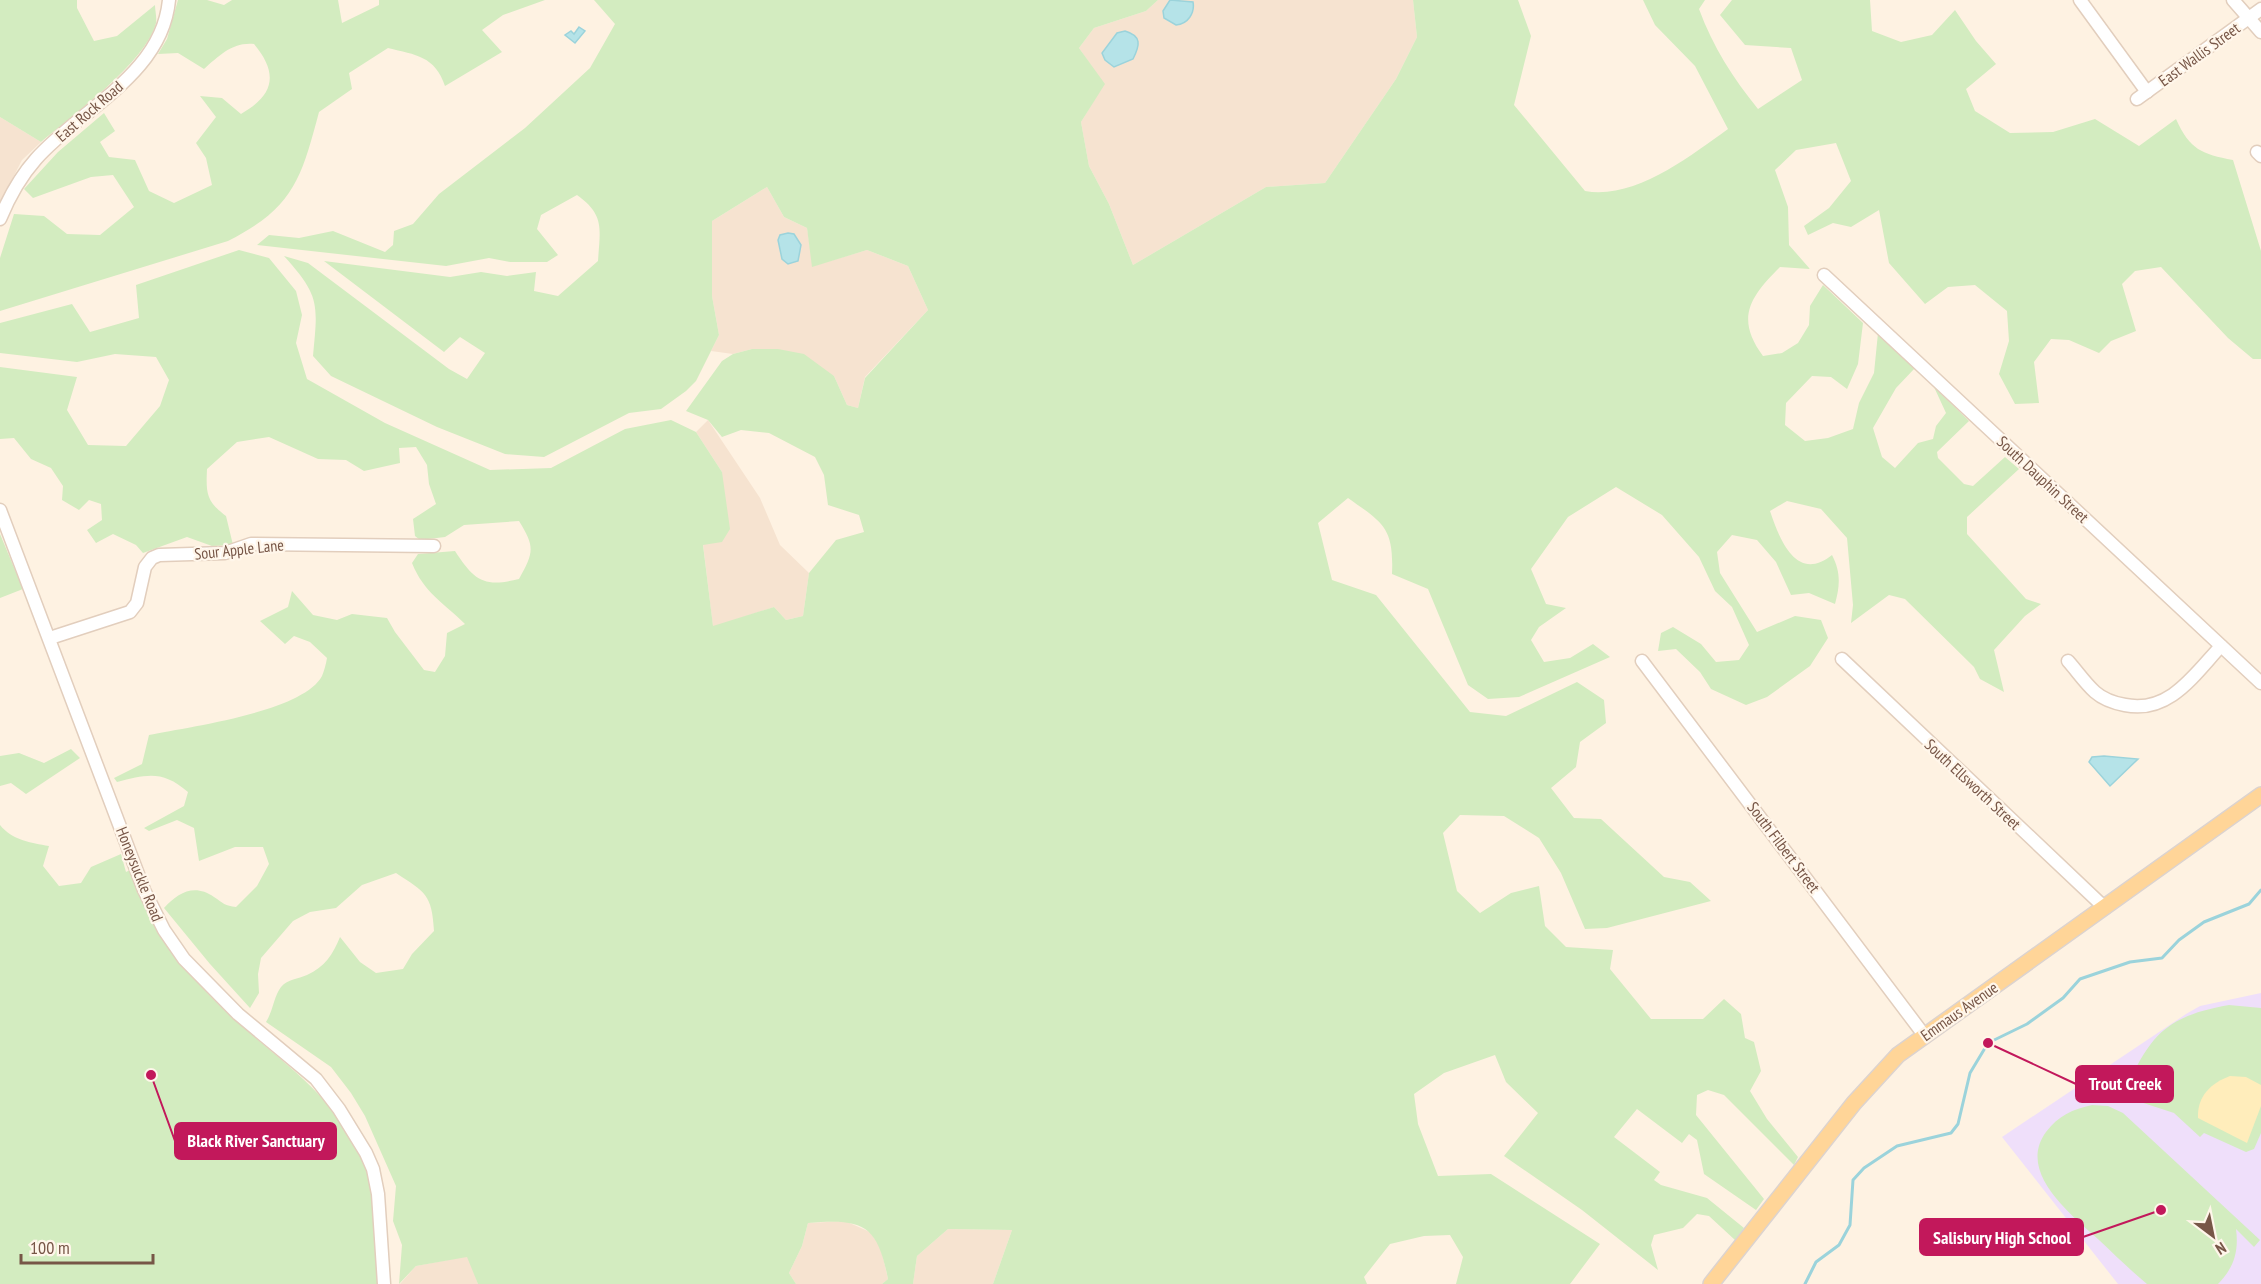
<svg xmlns="http://www.w3.org/2000/svg" width="2261" height="1284" font-family="'PT Sans Narrow',sans-serif">
<style>
.residential{fill:#f6e3d0}
.education{fill:#efdffa}
.green{fill:#d3ecc0}
.sand{fill:#ffedbb}
.water{fill:#b5e3e8;stroke:#9bd3db;stroke-width:1.5}
.lines{fill:none;stroke-linecap:round;stroke-linejoin:round}
.stream{stroke:#9bd3db;stroke-width:3}
.minor-casing{stroke:#e2cebd;stroke-width:15}
.major-casing{stroke:#dcd3cf;stroke-width:18}
.minor{stroke:#fff;stroke-width:12}
.major{stroke:#ffd598;stroke-width:15}
.labels{text-anchor:middle;dominant-baseline:central;stroke-width:4.5;stroke-linejoin:round;paint-order:stroke}
.street-label{font-size:16px;fill:#775647;stroke:#fff6ea}
.leader{fill:none;stroke:#c2185b;stroke-width:2}
.callout-dot{fill:#c2185b;stroke:#fff6ea;stroke-width:2}
.callout{fill:#c2185b;stroke:#c2185b;stroke-width:2}
.callout-label{font-size:18px;text-anchor:middle;font-weight:bold;fill:#fff}
</style>
<rect width="100%" height="100%" fill="#fef2e2"/>
<g class="residential">
<polygon points="1158,0 1413,0 1417,37 1396,79 1325,183 1266,187 1133,265 1109,204 1089,166 1081,122 1104,84 1079,48 1094,28 1146,11"/>
<polygon points="0,117 41,142 22,160 0,203"/>
<polygon points="767,187 784,217 807,228 813,266 867,250 908,266 928,310 865,377 858,408 847,405 834,376 752,349 733,354 711,351 719,335 712,296 712,221"/>
<polygon points="708,420 760,498 780,545 809,573 803,616 786,620 774,607 713,627 703,544 722,472 696,432"/>
<polygon points="845,1221 870,1232 881,1248 888,1279 882,1284 796,1284 789,1273 802,1246 808,1223"/>
<polygon points="948,1229 1012,1230 993,1284 913,1284 917,1256"/>
<polygon points="468,1256 478,1284 400,1284 416,1266"/>
</g>
<polygon class="education" points="2261,993 2261,1284 2118,1284 2002,1137 2186,1014 2200,1006"/>
<g class="green">
<path d="M0 0H77V8L94 41 117 36 155 5C155 10 157 18 156 23 146 62 72 116 41 142L0 117Z"/>
<path d="M178 0H207L224 5 232 0H338L342 23 379 5V0H545L503 15 482 30 502 52 445 86C435 56 416 55 388 48L349 73 352 89 319 112C301 180 293 208 228 241L0 311V258L14 214 44 216 67 234 100 235 134 207 113 175 91 177 33 198 24 189 58 152 104 113 115 131 100 142 109 157 135 160 149 191 174 203 212 185 206 158 196 143 216 117 200 96 222 98 241 114C274 95 279 74 254 44 232 42 219 56 204 69L178 53 158 54 167 39Z"/>
<path d="M594 0H1158L1146 11 1094 28 1079 48 1105 84 1081 122 1089 166 1109 204 1133 265 1266 187 1325 183 1396 79 1417 37 1413 0H1518L1531 36 1514 105 1585 191C1634 200 1689 157 1728 129L1695 66 1655 25 1643 0H1705L1699 9C1713 47 1733 78 1758 109L1802 80 1791 48 1745 45 1720 15 1732 0H1870L1872 31 1901 42 1932 35 1955 10 1976 41 1996 64 1966 89 1975 111 2010 133 2053 132 2095 119 2139 146 2176 119C2190 150 2202 154 2233 160L2261 251V359H2253L2228 338 2161 267 2135 271 2122 284 2136 331 2111 341 2099 353 2069 340 2051 339 2034 362 2039 403 2015 404 1999 374 2009 341 2007 311 1975 285 1948 287 1925 304 1889 263 1879 210 1851 227 1833 223 1808 235 1804 226 1829 208 1851 181 1836 143 1796 150 1775 170 1788 207 1789 245 1810 269 1780 267C1750 297 1735 318 1763 356L1782 353 1798 343 1809 325 1810 306 1823 285 1863 323 1858 364 1847 389 1831 377 1812 376 1786 403 1785 425 1805 441 1828 438 1853 429 1859 403 1874 373 1878 333 1915 368 1896 388 1873 428 1882 457 1895 468 1918 443 1933 439 1936 426 1946 413 1934 387 1969 421 1937 452 1938 458 1964 484 1973 486 2005 457 2019 469 1967 517V534L2026 599 2041 604 2025 616 1994 650 2004 692 1980 679 1974 667 1905 599 1889 595 1851 623 1853 605 1847 538 1821 509 1787 501 1770 511C1780 541 1797 583 1832 555 1841 572 1840 586 1835 604L1809 593 1791 595 1776 562 1757 540 1732 535 1717 552 1720 573 1757 632 1795 616 1821 620 1828 638 1810 666 1767 697 1746 705 1711 689 1700 672 1676 649 1658 651 1661 633 1673 627 1701 644 1716 662 1739 660 1749 645 1732 607 1715 591 1699 557 1662 515 1616 487 1568 517 1531 569 1546 604 1566 608 1539 627 1531 640 1544 662 1570 658 1593 644 1610 657 1519 697 1488 699 1468 685 1428 589 1392 574C1394 527 1383 523 1348 498L1318 523 1332 580 1376 595 1470 712 1506 716 1577 682 1604 700 1606 723 1580 742 1576 767 1551 788 1574 818 1601 819 1664 877 1690 882 1711 901 1607 928 1585 929 1561 873 1539 838 1504 816 1460 815 1443 833 1457 891 1480 913 1511 893 1539 886 1545 926 1566 947 1613 950 1610 969 1651 1019H1703L1724 999 1741 1014 1745 1038 1754 1042 1761 1071 1750 1091 1767 1119 1798 1157 1794 1165 1724 1095 1708 1090 1697 1095 1696 1115 1764 1199 1756 1210 1704 1174 1697 1140 1689 1134 1682 1143 1637 1109 1614 1137 1660 1172 1654 1180 1661 1185 1707 1198 1744 1228 1735 1240 1709 1216 1697 1214 1683 1228 1654 1235 1651 1245 1658 1270 1582 1210 1504 1156 1538 1113 1506 1082 1495 1055 1444 1073 1414 1094 1418 1124 1438 1176 1491 1174 1600 1244 1570 1284H1456L1463 1257 1450 1235 1424 1236 1390 1244 1364 1277 1367 1284H993L1012 1230 948 1229 917 1256 913 1284H882L888 1279C877 1223 862 1219 808 1223L802 1246 789 1273 796 1284H478L467 1257 416 1266 399 1284 402 1245 393 1221 396 1186 365 1116 351 1093 331 1067 266 1022C273 1011 274 996 281 987 288 979 298 979 307 975 325 967 333 954 340 937L360 962 376 973 403 969 412 954 434 931C432 894 425 892 396 873L362 885 336 908 310 912 293 921 261 958 258 974 259 993 250 1008 210 964 164 908C178 893 194 883 214 897 223 903 225 906 236 907L257 886 269 864 263 847H235L199 861 194 828 177 820 149 831 144 828 184 806 188 792C163 770 147 774 117 782L114 778 142 764 149 735C188 727 303 712 322 676 324 671 326 664 327 658L310 642 294 636 285 644 260 621 288 607 292 591 313 615 337 620 352 614 387 618 395 632 424 670 435 672 445 656 447 633 465 624C443 602 424 593 412 563L418 554 455 551C474 580 483 588 519 579 534 552 535 547 519 521L464 525 445 537 420 540 415 536 413 519 436 504 429 484 427 465 416 447 399 448 400 463 364 471 346 460 318 459 269 437 237 442 207 469C206 493 206 501 226 516L233 545 212 546 187 537 143 553 136 545 113 534 96 543 87 530 102 520 101 504 89 500 79 510 62 500 63 486 51 468 31 459 14 438 0 439V367L77 377 67 410 88 445 126 446 160 406 169 380 156 357 115 354 77 362 0 353V323L72 304 90 332 139 318 136 285 239 250 269 258 296 291 302 315 296 343 307 379 385 423 490 470 551 468 625 429 671 420 696 432 722 472 730 529 722 542 703 545 713 626 774 607 786 620 803 616 809 573 836 540 864 532 859 515 828 505 824 475 815 457 769 433 741 430 722 437 708 420 686 411 722 361 733 354 752 349H778L804 354 834 376 847 405 858 408 865 378 928 310 908 266 867 250 812 267 807 228 784 217 767 187 712 221V296L719 335 696 381 686 391 661 409 629 413 544 457 505 454 437 427 331 376 313 356C318 303 320 296 284 256L308 263 449 369 467 379 485 353 460 337 444 352 324 261 450 277 481 272 507 276 536 272 534 291 558 296 598 261C600 229 605 215 577 195L541 215 537 229 558 255 547 262H510L489 258 446 266 257 245 269 235 299 238 333 231 385 252 393 245 394 231 413 224 439 194 525 128 590 68 615 24Z"/>
<polygon points="0,534 23,589 0,598"/>
<polygon points="71,749 80,758 26,794 11,783 0,786 0,756 19,753 44,763"/>
<path d="M0 825C12 840 31 843 49 846L43 866 59 886 81 883 91 867 121 854 126 872 130 870C152 934 193 983 243 1027 291 1069 346 1107 367 1171 378 1207 377 1247 380 1284H0Z"/>
<path d="M2229 1005 2261 1008V1133L2254 1149 2246 1152 2204 1133 2200 1137 2174 1113 2122 1096C2150 1038 2161 1017 2229 1005Z"/>
<path d="M2092 1105 2108 1106 2123 1113 2260 1240 2254 1247 2236 1229C2239 1251 2234 1268 2218 1284H2147C2130 1270 2115 1255 2099 1240 2073 1216 2016 1173 2046 1132 2058 1116 2073 1109 2092 1105Z"/>
</g>
<path class="sand" d="M2230 1076 2246 1077 2261 1085V1106L2247 1143 2198 1118C2197 1096 2211 1083 2230 1076Z"/>
<g class="water">
<path d="M1170 0 1193 2C1195 13 1188 24 1176 25L1164 18 1163 11Z"/>
<polygon points="579,27 585,31 575,43 565,35 571,31 574,34"/>
<path d="M1125 31C1142 36 1140 45 1133 59L1114 67 1105 60 1102 53 1117 33Z"/>
<polygon points="788,233 794,234 801,245 798,261 788,264 782,259 778,240 780,235"/>
<polygon points="2104,756 2138,759 2110,786 2089,762 2092,757"/>
</g>
<g class="lines">
<polyline class="stream" points="1805,1284 1816,1262 1839,1245 1850,1225 1853,1180 1864,1168 1897,1146 1951,1133 1958,1124 1970,1073 1988,1043 2027,1024 2063,998 2080,979 2130,962 2162,958 2179,940 2204,922 2249,904 2261,890"/>
<defs>
<g id="minor">
<polyline points="2080,0 2147,92"/>
<polyline points="2233,0 2261,32"/>
<polyline points="2137,99 2261,9"/>
<polyline points="2257,152 2261,156"/>
<path d="M0 219C9 197 20 177 36 159 80 109 162 75 169 0"/>
<polyline points="1824,275 2261,683"/>
<polyline points="0,510 144,890 164,930 184,959 238,1014 316,1079 339,1109 366,1153 373,1169 378,1194 384,1284"/>
<polyline points="50,638 130,612 137,603 145,567 152,558 159,555 225,553 251,544 434,546"/>
<polyline points="1842,659 2105,908"/>
<polyline points="1642,661 1924,1035"/>
<path d="M2068 661C2077 671 2085 683 2095 692 2104 700 2114 703 2125 705 2169 714 2194 675 2221 646"/>
</g>
<polyline id="major" points="1711,1284 1854,1103 1898,1055 2261,795"/>
</defs>
<use href="#minor" class="minor-casing"/>
<use href="#major" class="major-casing"/>
<use href="#minor" class="minor"/>
<use href="#major" class="major"/>
</g>
<g class="labels">
<g class="street-label">
<text transform="translate(2199 54) rotate(-36)">East Wallis Street</text>
<text transform="translate(89 111) rotate(-41)">East Rock Road</text>
<text transform="translate(2043 479) rotate(43)">South Dauphin Street</text>
<text transform="translate(239 549) rotate(-6)">Sour Apple Lane</text>
<text transform="translate(1973 784) rotate(43)">South Ellsworth Street</text>
<text transform="translate(1784 847) rotate(53)">South Filbert Street</text>
<text transform="translate(140 874) rotate(68)">Honeysuckle Road</text>
<text transform="translate(1959 1011) rotate(-35)">Emmaus Avenue</text>
</g>
</g>
<path class="leader" d="M1988 1043L2076 1084M151 1075L175 1141M2161 1210L2083 1237"/>
<g class="callout-dot">
<circle cx="1988" cy="1043" r="6"/>
<circle cx="151" cy="1075" r="6"/>
<circle cx="2161" cy="1210" r="6"/>
</g>
<g class="callout">
<rect x="2076" y="1066" width="97" height="36" rx="6"/>
<rect x="175" y="1123" width="161" height="36" rx="6"/>
<rect x="1920" y="1219" width="163" height="36" rx="6"/>
</g>
<g class="callout-label">
<text x="2125" y="1090">Trout Creek</text>
<text x="256" y="1147">Black River Sanctuary</text>
<text x="2002" y="1244">Salisbury High School</text>
</g>
<g transform="translate(2213 1236) rotate(148)" stroke="#fff6ea" stroke-width="4.5" paint-order="stroke">
<path d="M0-4.5L10 22L0 15L-10 22Z" fill="#775647"/>
<text y="-9" font-size="16" font-weight="bold" text-anchor="middle" fill="#775647">N</text>
</g>
<path d="M21 1254v9h132v-9" fill="none" stroke="#775647" stroke-width="3"/>
<text x="30" y="1254" font-size="18" fill="#775647" stroke="#fff6ea" stroke-width="4.5" paint-order="stroke">100 m</text>
</svg>
